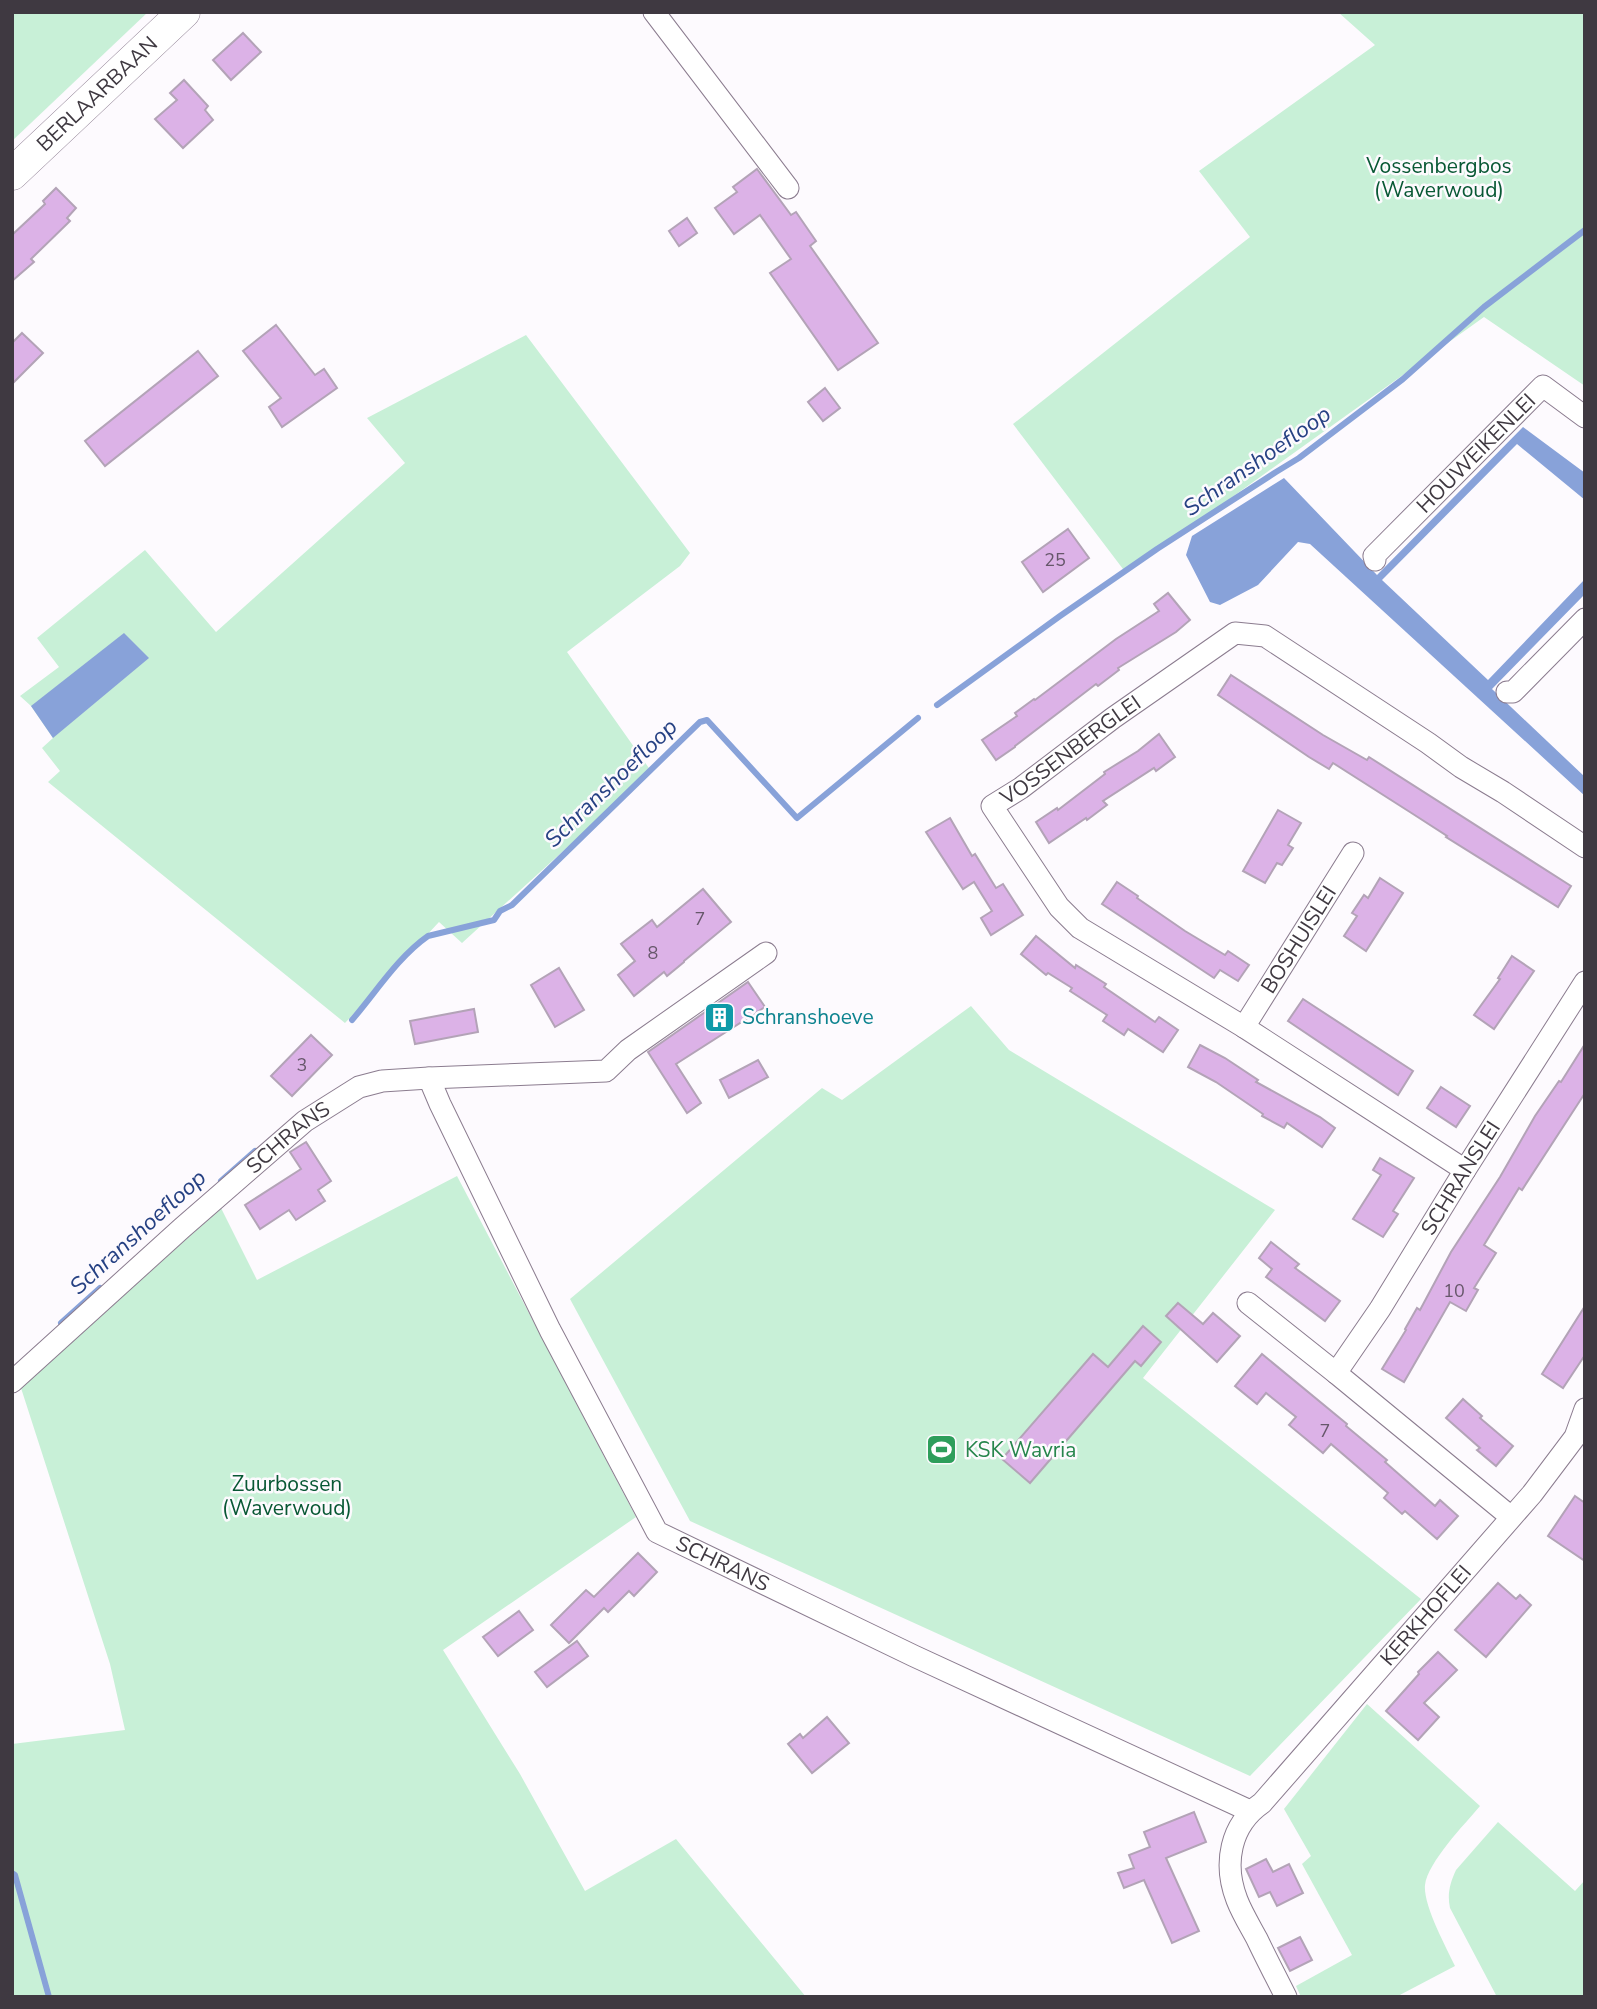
<svg xmlns="http://www.w3.org/2000/svg" width="1597" height="2009" font-family="'Nunito Sans',sans-serif">
<style>
.green{fill:#c8f0d7}
.water{fill:#88a2d9}
.lines{fill:none;stroke-linecap:round;stroke-linejoin:round}
.stream{stroke:#88a2d9;stroke-width:6}
.building{fill:#dcb2e7;stroke:#b3a3b7;stroke-width:2}
.street-casing{stroke:#8b7c8f;stroke-width:23}
.secondary-casing{stroke:#8b7c8f;stroke-width:33}
.street{stroke:#fff;stroke-width:21}
.secondary{stroke:#fff;stroke-width:32}
.labels{text-anchor:middle;dominant-baseline:central;stroke-width:5;stroke-linejoin:round;paint-order:stroke}
.number-label{font-size:18px;fill:#66576a}
.street-label{font-size:21px;fill:#3f3941;stroke:#fdfafe}
.park-label{font-size:21px;fill:#085834;stroke:#fdfafe}
.culture-label{font-size:21px;fill:#0d838f;stroke:#fdfafe;text-anchor:start}
.leisure-label{font-size:21px;fill:#27864d;stroke:#fdfafe;text-anchor:start}
.water-label{font-size:23px;font-style:italic;fill:#264183;stroke:#fdfafe}
</style>
<rect width="100%" height="100%" fill="#fdfafe"/>
<g class="green">
<polygon points="12,12 148,12 12,141"/>
<polygon points="1338,12 1585,12 1585,386 1484,317 1126,573 1013,424 1250,237 1199,171 1375,45"/>
<polygon points="526,335 690,553 680,566 567,652 651,771 462,943 439,922 345,1023 48,782 60,771 42,748 53,738 31,706 20,696 59,667 37,638 145,550 216,632 405,463 367,418"/>
<polygon points="971,1006 1009,1050 1275,1210 1143,1378 1421,1599 1250,1776 690,1521 570,1299 822,1088 842,1100"/>
<polygon points="457,1176 636,1517 443,1650 520,1774 585,1891 676,1839 806,1997 12,1997 12,1744 125,1730 110,1664 21,1388 221,1208 257,1280"/>
<path d="M1367 1704 1480 1806C1464 1825 1428 1862 1425 1885 1423 1905 1446 1947 1455 1966L1396 1997H1301L1296 1986 1352 1955 1302 1864 1311 1856 1284 1809Z"/>
<path d="M1498 1822 1575 1891 1585 1880V1997H1497L1450 1908C1447 1894 1450 1883 1456 1870Z"/>
</g>
<g class="water">
<polygon points="1523,427 1585,473 1585,500 1517,444 1382,580 1488,680 1585,579 1585,594 1492,689 1585,777 1585,796 1310,544 1298,542 1258,585 1220,605 1210,602 1186,555 1192,536 1284,478 1377,575"/>
<polygon points="124,633 149,658 53,738 31,706"/>
</g>
<g class="lines">
<g class="stream">
<polyline points="937,705 1060,616 1157,549 1276,472 1299,458 1403,379 1484,307 1585,230"/>
<path d="M352 1020C376 992 398 957 428 936L494 920 500 911 512 905 700 722 707 720 797 818 918 718"/>
<polyline points="221,1181 255,1151"/>
<polyline points="61,1323 100,1288"/>
<polyline points="12,1873 15,1875 49,1997"/>
</g>
</g>
<g class="building">
<polygon points="243,33 261,52 231,80 213,60"/>
<polygon points="184,80 208,106 205,110 213,120 183,148 155,119 177,100 170,93"/>
<polygon points="757,169 791,215 796,212 816,241 810,246 878,343 838,370 770,273 791,259 760,215 734,234 715,208 737,192 733,187"/>
<polygon points="56,188 76,208 67,218 70,221 31,259 34,262 12,281 12,235 45,204 43,201"/>
<polygon points="687,218 697,233 679,246 669,231"/>
<polygon points="276,325 315,375 324,369 337,388 282,427 269,407 281,398 243,351"/>
<polygon points="22,333 43,353 12,384 12,343"/>
<polygon points="198,351 218,376 105,466 85,441"/>
<polygon points="825,388 840,408 823,421 808,402"/>
<polygon points="1068,529 1089,558 1043,592 1022,562"/>
<polygon points="1168,593 1190,620 1176,632 1118,668 1119,670 1098,686 1096,684 1015,746 1015,747 996,760 982,740 1017,716 1015,713 1034,699 1035,700 1116,639 1159,611 1154,604"/>
<polygon points="1231,675 1323,735 1367,760 1369,757 1571,886 1558,907 1446,837 1447,836 1413,814 1333,763 1329,769 1309,757 1218,695"/>
<polygon points="1159,734 1175,757 1156,771 1154,768 1103,801 1107,805 1087,820 1086,818 1049,843 1036,822 1057,808 1058,810 1105,774 1104,772 1138,751"/>
<polygon points="1278,810 1301,823 1288,845 1293,848 1282,865 1277,863 1265,883 1243,871"/>
<polygon points="950,818 972,856 975,854 996,888 1003,884 1023,915 991,935 981,918 992,911 974,882 963,889 926,832"/>
<polygon points="1380,878 1403,893 1366,951 1344,936 1357,916 1352,913 1364,895 1368,898"/>
<polygon points="1117,882 1138,896 1137,898 1185,931 1225,955 1228,951 1249,965 1238,981 1220,970 1214,978 1102,904"/>
<polygon points="703,889 731,922 684,961 684,962 667,976 664,972 634,996 618,975 635,961 621,944 652,920 657,927"/>
<polygon points="1036,936 1075,968 1076,965 1106,984 1104,987 1155,1022 1159,1017 1178,1030 1163,1052 1128,1029 1124,1035 1103,1021 1107,1015 1070,991 1072,988 1048,973 1046,975 1021,954"/>
<polygon points="1512,956 1534,971 1494,1029 1474,1015 1500,979 1498,978"/>
<polygon points="559,968 584,1010 555,1027 531,985"/>
<polygon points="748,982 765,1007 676,1064 701,1103 687,1113 648,1052"/>
<polygon points="1303,999 1413,1071 1398,1095 1288,1021"/>
<polygon points="474,1009 478,1032 415,1044 410,1021"/>
<polygon points="311,1035 332,1055 292,1096 271,1076"/>
<polygon points="1585,1044 1585,1093 1522,1190 1519,1188 1484,1245 1496,1253 1474,1288 1478,1290 1466,1311 1450,1302 1404,1382 1382,1369 1406,1330 1405,1329 1417,1308 1420,1310 1451,1252 1500,1177 1535,1116 1559,1081 1561,1082"/>
<polygon points="1200,1045 1225,1058 1258,1080 1256,1082 1320,1117 1335,1128 1322,1147 1287,1123 1284,1128 1262,1116 1263,1114 1216,1082 1188,1067"/>
<polygon points="758,1060 768,1077 729,1098 720,1080"/>
<polygon points="1441,1087 1470,1106 1456,1127 1427,1108"/>
<polygon points="306,1142 331,1181 318,1190 325,1201 296,1220 289,1210 260,1229 245,1205 301,1169 290,1152"/>
<polygon points="1380,1158 1414,1178 1393,1211 1398,1214 1383,1237 1353,1219 1381,1175 1373,1170"/>
<polygon points="1271,1242 1299,1264 1295,1268 1340,1301 1325,1321 1266,1277 1272,1269 1259,1258"/>
<polygon points="1178,1303 1203,1324 1213,1313 1240,1336 1217,1362 1166,1316"/>
<polygon points="1585,1306 1585,1355 1563,1388 1542,1374"/>
<polygon points="1143,1326 1161,1342 1141,1366 1135,1361 1030,1483 1002,1459 1093,1354 1108,1367"/>
<polygon points="1262,1354 1347,1424 1346,1426 1387,1460 1385,1462 1435,1506 1440,1500 1458,1516 1437,1539 1405,1511 1402,1514 1384,1498 1388,1493 1331,1444 1323,1453 1289,1425 1296,1417 1266,1393 1257,1404 1235,1386"/>
<polygon points="1463,1399 1482,1416 1480,1418 1513,1446 1496,1466 1477,1450 1480,1448 1446,1418"/>
<polygon points="1575,1496 1585,1503 1585,1561 1548,1536"/>
<polygon points="638,1553 657,1572 634,1596 629,1591 608,1612 604,1608 569,1643 551,1625 586,1590 594,1597"/>
<polygon points="1498,1583 1516,1599 1520,1595 1531,1605 1486,1657 1455,1630"/>
<polygon points="519,1611 533,1630 498,1656 483,1637"/>
<polygon points="577,1641 588,1656 547,1687 535,1672"/>
<polygon points="1438,1652 1457,1670 1424,1703 1439,1717 1418,1740 1386,1711 1419,1674 1418,1672"/>
<polygon points="827,1717 849,1743 812,1773 788,1744 800,1734 803,1738"/>
<polygon points="1194,1812 1206,1842 1166,1858 1199,1931 1172,1943 1144,1880 1124,1888 1118,1873 1134,1868 1129,1855 1150,1847 1144,1832"/>
<polygon points="1266,1859 1273,1872 1289,1864 1303,1893 1277,1906 1270,1892 1259,1897 1246,1869"/>
<polygon points="1300,1937 1312,1960 1290,1971 1278,1948"/>
</g>
<g class="lines">
<defs>
<g id="street">
<polyline points="654,12 788,188"/>
<path id="s1" d="M1375 560 1374 556 1543 386 1585 417"/>
<polyline points="1507,692 1513,692 1585,619"/>
<path id="s2" d="M1244 1027 1353 853"/>
<path id="s3" d="M429 1078 440 1104 550 1330 657 1532 914 1656 1250 1811"/>
<path id="s4" d="M1465 1170 1244 1027 1080 928 1059 907 992 806 1021 788 1113 718 1235 633 1265 636 1428 743 1461 767 1503 792 1585 847"/>
<polyline points="1248,1303 1336,1373"/>
<path id="s5" d="M12 1382 182 1228 305 1121 359 1087 382 1081 429 1078 606 1071 628 1050 766 953"/>
<path id="s6" d="M1511 1517 1336 1373 1380 1309 1465 1170 1585 982"/>
<path id="s7" d="M1286 1997C1276 1977 1266 1958 1257 1939 1250 1926 1242 1913 1237 1900 1223 1864 1230 1825 1262 1803L1532 1494 1575 1437 1585 1409"/>
</g>
<g id="secondary">
<path id="s8" d="M12 174 184 12"/>
</g>
</defs>
<use href="#street" class="street-casing"/>
<use href="#secondary" class="secondary-casing"/>
<use href="#street" class="street"/>
<use href="#secondary" class="secondary"/>
</g>
<defs>
<symbol id="building-square" viewBox="-11 -11 22 22"><rect x="-9" y="-9" width="18" height="18" rx="4" fill="#0f9aa8" stroke="#fdfafe"/><path d="M-4-6H4V6H1V3H-1V6H-4ZM-2.5-4.3h1.7v1.8h-1.7ZM.8-4.3h1.7v1.8H.8ZM-2.5-1h1.7V.8h-1.7ZM.8-1h1.7V.8H.8Z" fill="#fff"/></symbol>
<symbol id="stadium-square" viewBox="-11 -11 22 22"><rect x="-9" y="-9" width="18" height="18" rx="4" fill="#2e9e5b" stroke="#fdfafe"/><path d="M0-5a6.5 5 0 1 0 0 10a6.5 5 0 1 0 0-10ZM-3.5-1.8h7v3.6h-7Z" fill="#fff"/></symbol>
</defs>
<g fill-rule="evenodd">
<use href="#building-square" x="702" y="1000" width="35" height="35"/>
<use href="#stadium-square" x="924" y="1432" width="35" height="35"/>
</g>
<g class="labels">
<g class="number-label">
<text x="1055" y="560">25</text>
<text x="700" y="919">7</text>
<text x="653" y="953">8</text>
<text x="302" y="1065">3</text>
<text x="1454" y="1291">10</text>
<text x="1325" y="1431">7</text>
</g>
<g class="street-label">
<text stroke="none"><textPath href="#s8" startOffset="117">BERLAARBAAN</textPath></text>
<text stroke="none"><textPath href="#s1" startOffset="149">HOUWEIKENLEI</textPath></text>
<text stroke="none"><textPath href="#s4" startOffset="702">VOSSENBERGLEI</textPath></text>
<text stroke="none"><textPath href="#s2" startOffset="103">BOSHUISLEI</textPath></text>
<text stroke="none"><textPath href="#s5" startOffset="369">SCHRANS</textPath></text>
<text stroke="none"><textPath href="#s6" startOffset="458">SCHRANSLEI</textPath></text>
<text stroke="none"><textPath href="#s3" startOffset="581">SCHRANS</textPath></text>
<text stroke="none"><textPath href="#s7" startOffset="466">KERKHOFLEI</textPath></text>
</g>
<g class="park-label">
<text x="1439" y="166">Vossenbergbos<tspan x="1439" dy="24">(Waverwoud)</tspan></text>
<text x="287" y="1484">Zuurbossen<tspan x="287" dy="24">(Waverwoud)</tspan></text>
</g>
<g class="culture-label">
<text x="742" y="1017">Schranshoeve</text>
</g>
<g class="leisure-label">
<text x="965" y="1450">KSK Wavria</text>
</g>
<g class="water-label">
<text transform="translate(1257 461) rotate(-35)">Schranshoefloop</text>
<text transform="translate(611 783) rotate(-44)">Schranshoefloop</text>
<text transform="translate(138 1232) rotate(-42)">Schranshoefloop</text>
</g>
</g>
<rect width="1597" height="2009" fill="none" stroke="#3f3941" stroke-width="28"/>
</svg>
